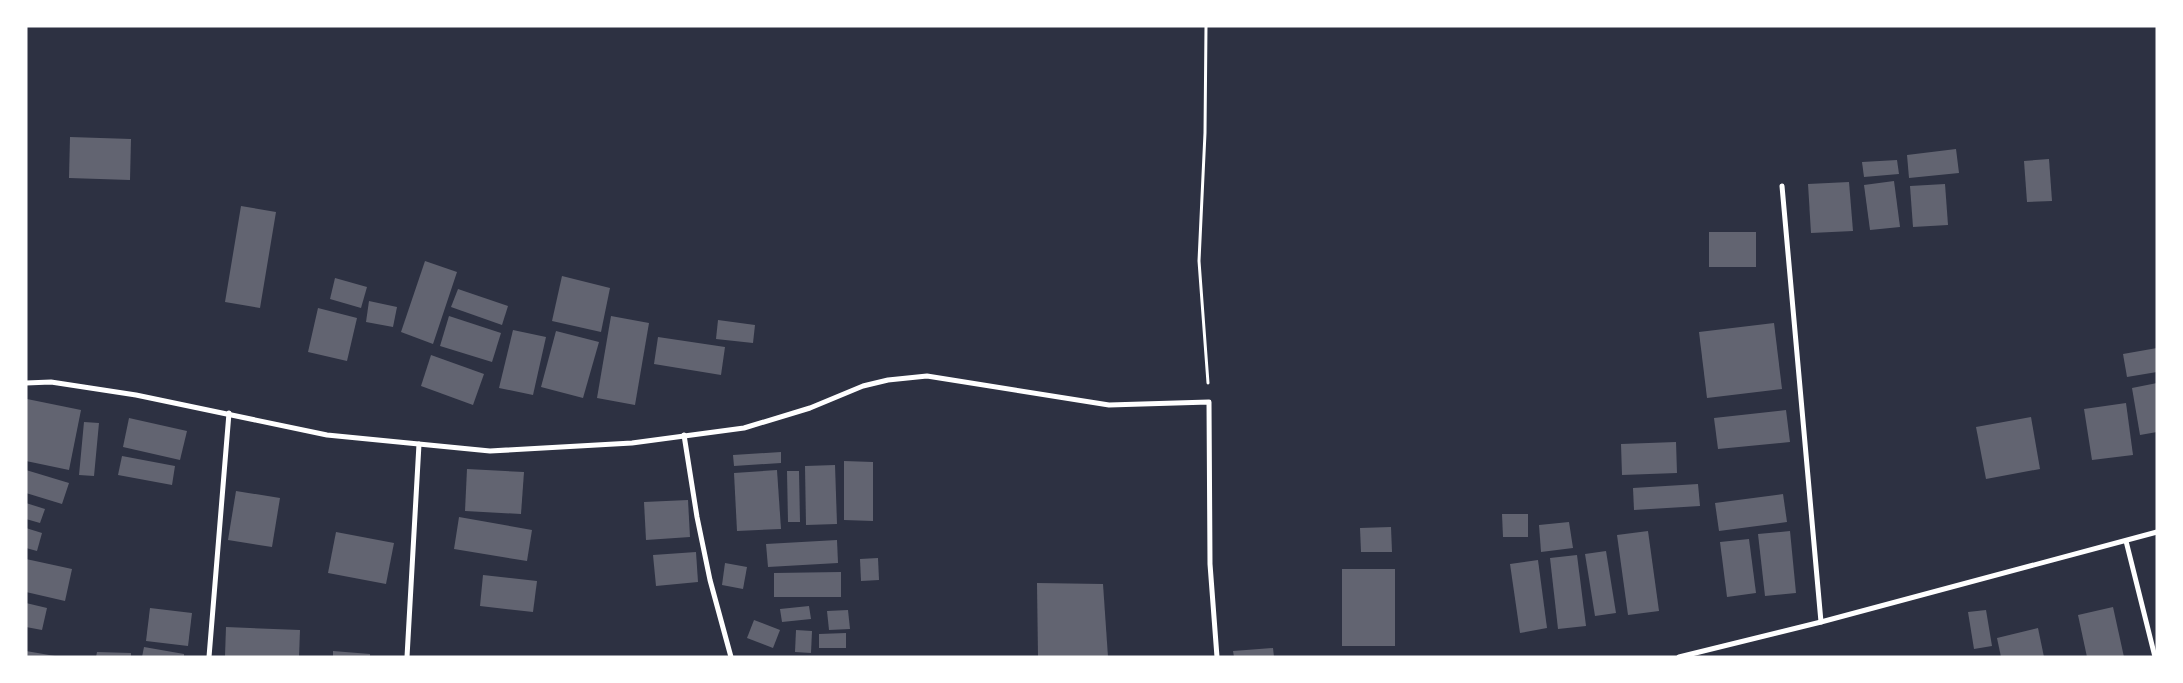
<svg xmlns="http://www.w3.org/2000/svg" width="2183" height="683" font-family="Commissioner,sans-serif">
<style>
.building{fill:#626471}
.lines{fill:none;stroke-linecap:round;stroke-linejoin:round}
.path{stroke:#fff;stroke-width:3}
.minor{stroke:#fff;stroke-width:5}
</style>
<rect width="100%" height="100%" fill="#2d3142"/>
<g class="building">
<polygon points="70,137 131,139 130,180 69,178"/>
<polygon points="1956,149 1959,173 1909,178 1907,155"/>
<polygon points="2049,159 2052,201 2027,202 2024,161"/>
<polygon points="1897,160 1899,174 1864,177 1862,162"/>
<polygon points="1894,181 1900,227 1870,230 1864,185"/>
<polygon points="1849,182 1853,231 1811,233 1808,184"/>
<polygon points="1945,184 1948,225 1913,227 1910,186"/>
<polygon points="241,206 276,212 260,308 225,302"/>
<rect x="1709" y="232" width="47" height="35"/>
<polygon points="425,261 457,272 433,344 401,332"/>
<polygon points="562,276 610,288 601,332 552,321"/>
<polygon points="335,278 367,287 361,308 330,299"/>
<polygon points="458,289 508,306 502,325 451,307"/>
<polygon points="369,301 397,307 393,327 366,322"/>
<polygon points="318,308 357,318 347,361 308,352"/>
<polygon points="449,316 501,333 492,362 440,346"/>
<polygon points="611,316 649,323 635,405 597,398"/>
<polygon points="718,320 755,325 753,343 716,339"/>
<polygon points="1774,323 1782,389 1707,398 1699,332"/>
<polygon points="513,330 546,337 533,395 499,388"/>
<polygon points="556,331 599,342 583,398 541,387"/>
<polygon points="658,337 725,347 721,375 654,364"/>
<polygon points="2157,348 2157,372 2127,377 2123,354"/>
<polygon points="431,355 484,374 473,405 421,386"/>
<polygon points="2157,383 2157,432 2140,435 2132,388"/>
<polygon points="27,399 81,410 69,470 26,461"/>
<polygon points="2126,403 2133,455 2092,460 2084,409"/>
<polygon points="1786,410 1790,442 1718,449 1714,418"/>
<polygon points="2031,417 2040,469 1986,479 1976,427"/>
<polygon points="129,418 187,431 180,460 123,447"/>
<polygon points="84,422 99,423 94,476 79,475"/>
<polygon points="1676,442 1677,473 1622,475 1621,444"/>
<polygon points="781,452 781,463 734,466 733,455"/>
<polygon points="122,456 175,466 172,485 118,475"/>
<polygon points="844,461 873,462 873,521 844,520"/>
<polygon points="835,465 837,524 806,525 805,466"/>
<polygon points="467,469 524,472 521,514 465,511"/>
<polygon points="26,470 69,483 62,504 26,493"/>
<polygon points="777,470 781,529 737,531 734,473"/>
<polygon points="787,471 799,471 800,522 788,522"/>
<polygon points="1698,484 1700,506 1634,510 1633,488"/>
<polygon points="236,491 280,498 272,547 228,540"/>
<polygon points="1783,494 1787,522 1719,531 1715,503"/>
<polygon points="688,500 690,537 646,540 644,502"/>
<polygon points="26,503 45,509 40,523 26,519"/>
<polygon points="1502,514 1528,514 1528,537 1503,537"/>
<polygon points="459,517 532,530 527,561 454,549"/>
<polygon points="1569,522 1573,548 1541,552 1539,525"/>
<polygon points="1391,527 1392,552 1361,552 1360,528"/>
<polygon points="26,528 42,533 37,551 26,548"/>
<polygon points="1648,531 1659,611 1628,615 1617,535"/>
<polygon points="1790,531 1796,593 1765,596 1758,534"/>
<polygon points="336,532 394,543 386,584 328,573"/>
<polygon points="1749,539 1756,593 1727,597 1720,542"/>
<polygon points="837,540 838,563 768,567 766,544"/>
<polygon points="1606,551 1616,613 1595,616 1585,554"/>
<polygon points="696,552 698,582 656,586 653,555"/>
<polygon points="1577,555 1586,626 1558,629 1550,558"/>
<polygon points="878,558 879,580 861,581 860,559"/>
<polygon points="26,559 72,569 65,601 26,592"/>
<polygon points="1538,560 1547,628 1520,633 1510,564"/>
<polygon points="725,563 747,567 743,589 722,585"/>
<rect x="1342" y="569" width="53" height="77"/>
<polygon points="841,572 841,597 774,597 774,573"/>
<polygon points="483,575 537,581 533,612 480,606"/>
<polygon points="1037,583 1103,584 1108,657 1038,657"/>
<polygon points="26,603 47,608 42,630 26,627"/>
<polygon points="809,606 811,619 782,622 780,609"/>
<polygon points="2113,607 2124,657 2087,657 2078,615"/>
<polygon points="150,608 192,613 188,646 146,641"/>
<polygon points="848,610 850,629 829,630 827,611"/>
<polygon points="1986,610 1992,646 1974,649 1968,612"/>
<polygon points="754,620 780,630 773,648 747,638"/>
<polygon points="226,627 300,630 299,657 225,656"/>
<polygon points="2038,628 2044,657 2001,657 1997,638"/>
<polygon points="796,630 812,631 811,653 795,652"/>
<polygon points="846,633 846,648 819,648 819,634"/>
<polygon points="144,647 184,654 184,657 142,657"/>
<polygon points="1273,648 1274,657 1234,657 1233,651"/>
<polygon points="26,651 55,656 55,657 26,657"/>
<polygon points="333,651 370,654 370,657 333,657"/>
<polygon points="97,652 131,653 131,657 96,657"/>
</g>
<g class="lines">
<polyline class="path" points="1206,26 1205,133 1199,261 1208,383"/>
<g class="minor">
<polyline points="1782,186 1821,622"/>
<polyline points="26,383 51,382 136,395 327,435 490,451 632,443 744,428 810,408 863,386 888,380 927,376 1109,405 1209,402 1210,564 1217,657"/>
<polyline points="684,435 697,517 710,580 731,657"/>
<polyline points="2126,541 2155,657"/>
<polyline points="209,657 229,413"/>
<polyline points="407,657 419,444"/>
<polyline points="1679,657 1821,622 2157,532"/>
</g>
</g>
<rect width="2183" height="683" fill="none" stroke="#ffffff" stroke-width="55"/>
</svg>
